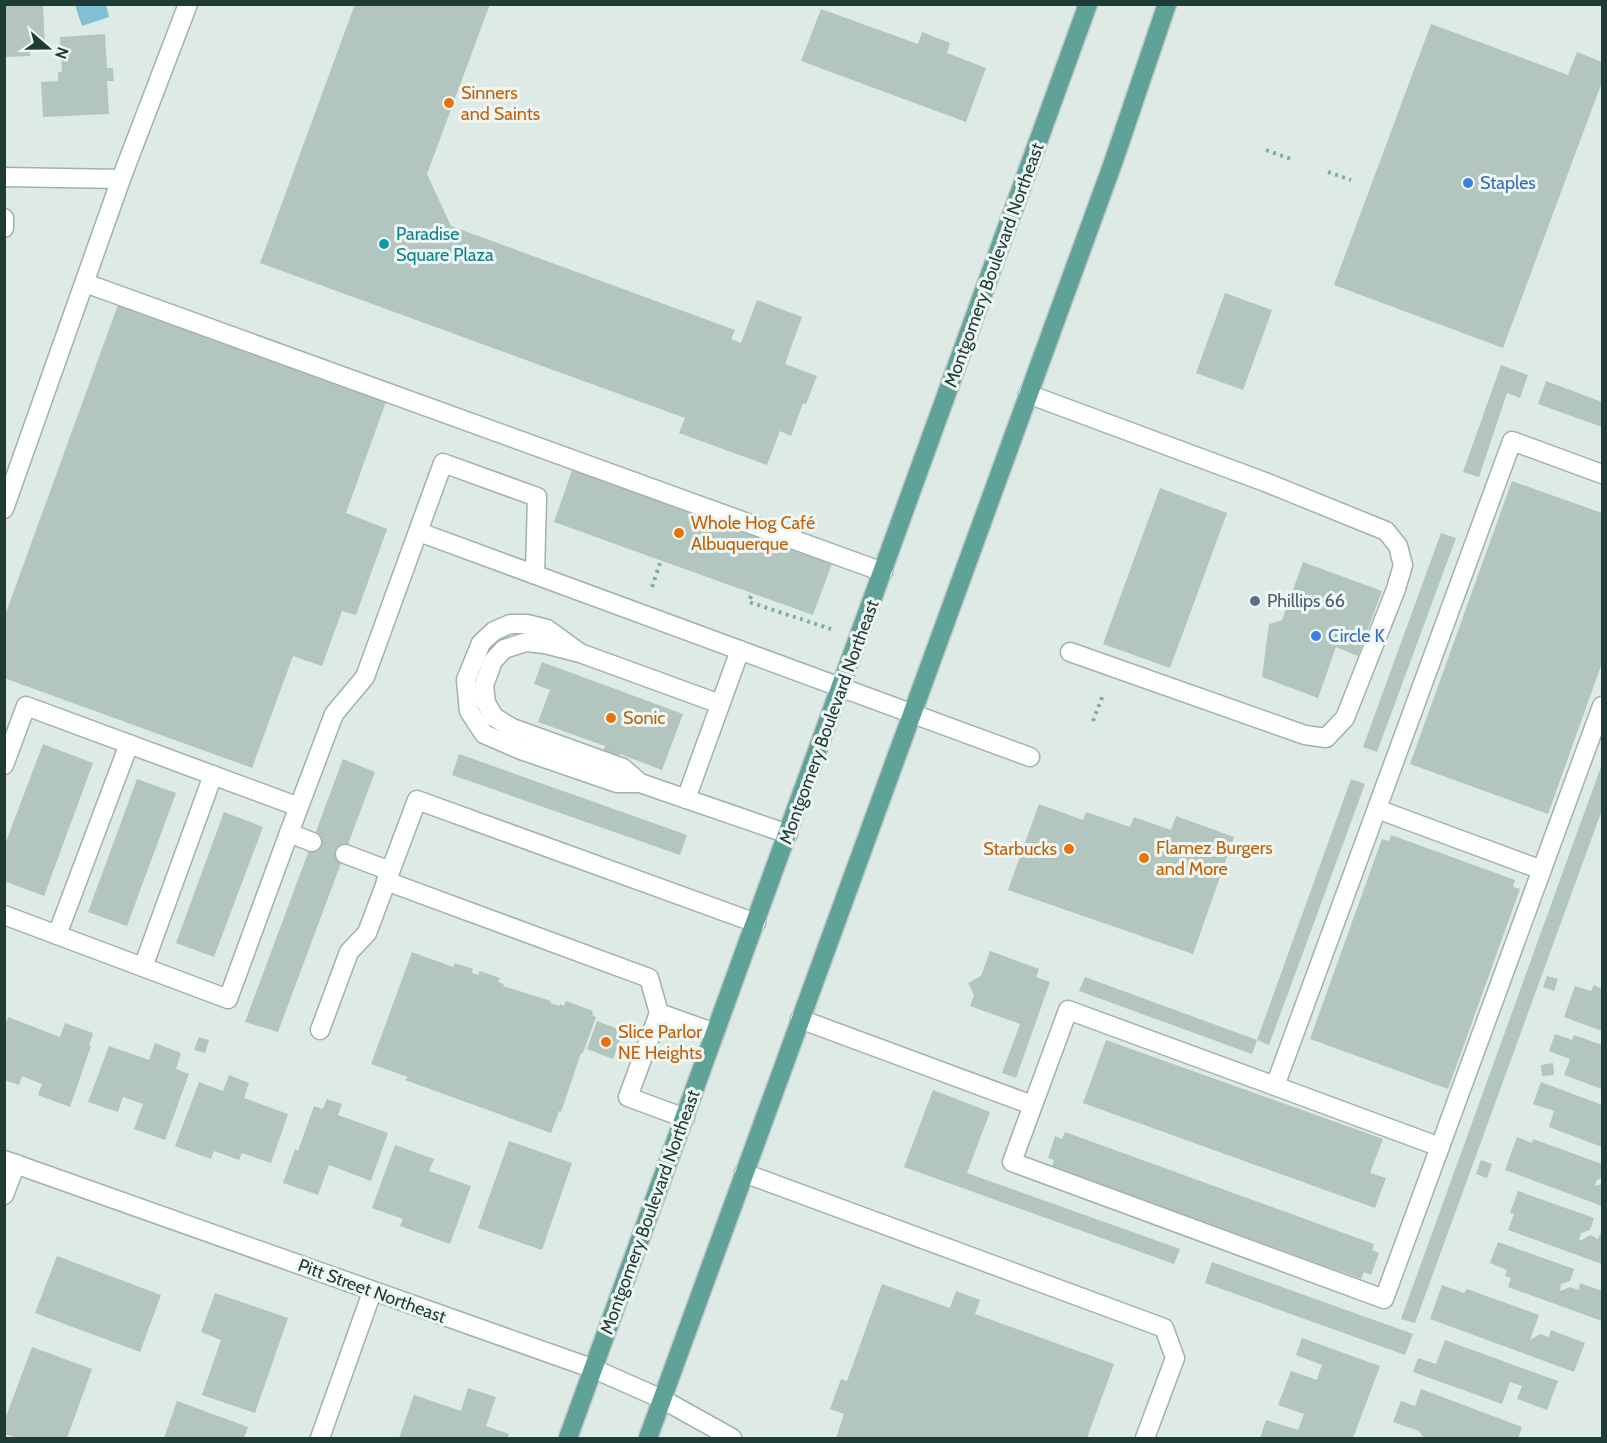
<svg xmlns="http://www.w3.org/2000/svg" width="1607" height="1443" font-family="Cabin,sans-serif">
<style>
.water{fill:#81bfd4}
.building{fill:#b3c5bf}
.lines{fill:none;stroke-linecap:round;stroke-linejoin:round}
.service-casing{stroke:#a0b2ae;stroke-width:21}
.minor-casing{stroke:#a0b2ae;stroke-width:21}
.primary-casing{stroke:#bcc4c3;stroke-width:21}
.path{stroke:#7cb0a5;stroke-width:4;stroke-dasharray:3 4.5;stroke-linecap:butt}
.service{stroke:#fff;stroke-width:18}
.minor{stroke:#fff;stroke-width:18}
.primary{stroke:#5fa398;stroke-width:18}
.food-dot{fill:#e8710a;stroke:#eef7f3;stroke-width:2}
.shop-dot{fill:#3f7fe0;stroke:#eef7f3;stroke-width:2}
.culture-dot{fill:#0f9aa8;stroke:#eef7f3;stroke-width:2}
.service-dot{fill:#5c6f8a;stroke:#eef7f3;stroke-width:2}
.labels{text-anchor:middle;dominant-baseline:central;stroke-width:6;stroke-linejoin:round;paint-order:stroke}
.food-label{font-size:18px;fill:#c56008;stroke:#eef7f3;text-anchor:start}
.shop-label{font-size:18px;fill:#366cbe;stroke:#eef7f3;text-anchor:start}
.culture-label{font-size:18px;fill:#0d838f;stroke:#eef7f3;text-anchor:start}
.street-label{font-size:18px;fill:#1e3b36;stroke:#eef7f3}
.service-label{font-size:18px;fill:#4e5e75;stroke:#eef7f3;text-anchor:start}
</style>
<rect width="100%" height="100%" fill="#ddeae6"/>
<polygon class="water" points="75,5 106,5 109,17 82,26"/>
<g class="building">
<polygon points="4,4 43,4 45,48 30,49 30,56 4,57"/>
<polygon points="355,4 490,4 427,174 451,226 735,330 731,339 741,343 757,300 802,317 785,364 817,376 806,404 803,403 791,436 780,431 767,465 679,433 685,418 260,263"/>
<polygon points="821,9 918,44 922,32 950,43 947,53 986,68 966,122 801,61"/>
<polygon points="1431,24 1568,75 1577,52 1602,62 1602,82 1503,348 1334,285"/>
<polygon points="105,34 107,68 113,68 114,81 107,81 109,114 43,117 41,82 58,81 58,72 62,72 60,37"/>
<polygon points="1225,293 1272,310 1243,390 1196,373"/>
<polygon points="119,302 387,399 346,513 387,529 356,615 342,611 322,666 293,656 252,768 4,678 4,618"/>
<polygon points="1501,365 1528,375 1520,398 1507,393 1479,477 1463,472"/>
<polygon points="1546,381 1602,402 1602,427 1538,404"/>
<polygon points="575,462 833,561 813,615 554,522"/>
<polygon points="1512,481 1602,513 1602,663 1548,814 1410,764"/>
<polygon points="1160,488 1227,513 1170,668 1103,644"/>
<polygon points="1441,533 1456,538 1377,752 1363,747"/>
<polygon points="1303,562 1382,591 1358,656 1336,647 1318,698 1262,677 1269,624 1282,620"/>
<polygon points="542,662 683,714 662,770 620,754 617,761 602,756 605,746 538,722 550,690 534,684"/>
<polygon points="43,744 93,763 44,896 4,881 4,847"/>
<polygon points="459,754 687,835 680,855 452,775"/>
<polygon points="343,759 375,772 278,1032 245,1022"/>
<polygon points="1602,764 1602,810 1415,1323 1401,1319"/>
<polygon points="137,779 176,793 127,926 88,912"/>
<polygon points="1351,779 1365,784 1269,1045 1257,1040 1252,1054 1079,991 1085,977 1257,1040"/>
<polygon points="1039,804 1083,820 1086,812 1130,827 1134,817 1171,830 1176,816 1234,837 1193,954 1008,890"/>
<polygon points="224,812 263,827 214,957 176,943"/>
<polygon points="1391,835 1515,880 1513,887 1520,889 1448,1089 1310,1039 1382,839 1389,841"/>
<polygon points="990,951 1039,969 1036,977 1050,982 1016,1078 1002,1073 1020,1024 970,1006 974,995 968,983 981,976"/>
<polygon points="412,952 453,967 455,963 473,969 472,973 478,975 480,971 500,978 498,982 504,984 503,986 551,1001 550,1003 560,1006 560,1004 564,1006 566,1001 593,1011 592,1015 596,1017 583,1053 581,1053 561,1112 559,1111 551,1133 405,1080 408,1077 371,1064"/>
<polygon points="1547,976 1558,979 1554,991 1543,987"/>
<polygon points="1594,985 1602,989 1602,1031 1564,1017 1575,986 1591,991"/>
<polygon points="8,1017 60,1037 65,1023 93,1033 89,1046 91,1046 70,1107 38,1095 42,1084 22,1076 19,1085 4,1080 4,1027"/>
<polygon points="597,1021 623,1031 613,1059 587,1049"/>
<polygon points="1555,1034 1572,1040 1574,1035 1602,1045 1602,1089 1564,1075 1570,1059 1549,1051"/>
<polygon points="199,1037 209,1040 205,1053 194,1050"/>
<polygon points="1106,1040 1383,1139 1370,1173 1386,1178 1375,1208 1083,1103"/>
<polygon points="155,1043 181,1053 176,1069 189,1074 165,1140 134,1129 143,1104 123,1097 118,1112 88,1102 109,1046 149,1060"/>
<polygon points="1553,1063 1554,1075 1542,1076 1541,1065"/>
<polygon points="229,1075 249,1083 244,1098 288,1114 271,1163 242,1153 239,1160 214,1151 211,1159 175,1146 199,1082 223,1091"/>
<polygon points="1541,1082 1602,1105 1602,1147 1549,1127 1554,1111 1533,1104"/>
<polygon points="933,1090 990,1112 967,1173 1180,1249 1174,1264 904,1167"/>
<polygon points="327,1099 342,1104 338,1115 388,1133 371,1181 329,1165 318,1195 283,1183 295,1149 298,1151 314,1106 323,1109"/>
<polygon points="1065,1132 1374,1244 1372,1250 1379,1253 1371,1275 1364,1272 1361,1279 1052,1166 1054,1160 1048,1158 1055,1136 1062,1139"/>
<polygon points="1517,1137 1532,1143 1533,1139 1602,1164 1602,1178 1597,1180 1595,1186 1602,1184 1602,1206 1505,1170"/>
<polygon points="509,1141 572,1163 542,1250 478,1228"/>
<polygon points="395,1145 434,1159 429,1171 471,1186 450,1244 400,1226 403,1219 372,1208"/>
<polygon points="1481,1160 1492,1164 1487,1178 1476,1174"/>
<polygon points="1518,1191 1594,1218 1590,1230 1581,1233 1579,1240 1582,1240 1590,1235 1598,1239 1601,1232 1602,1233 1602,1264 1508,1230 1514,1214 1510,1213"/>
<polygon points="1498,1242 1574,1269 1570,1281 1561,1284 1560,1291 1570,1287 1579,1290 1580,1283 1602,1291 1602,1321 1508,1287 1511,1278 1505,1276 1507,1270 1490,1263"/>
<polygon points="57,1256 161,1295 140,1352 35,1313"/>
<polygon points="1212,1262 1413,1334 1405,1355 1205,1283"/>
<polygon points="882,1284 950,1308 956,1291 980,1300 975,1314 1114,1364 1087,1438 836,1438 844,1414 830,1409 841,1379 847,1381"/>
<polygon points="1442,1285 1464,1293 1467,1289 1539,1315 1530,1340 1540,1334 1549,1337 1551,1330 1585,1343 1574,1372 1430,1319"/>
<polygon points="215,1293 288,1318 255,1413 202,1395 221,1340 201,1332"/>
<polygon points="1302,1338 1380,1366 1353,1438 1260,1438 1266,1420 1298,1430 1304,1414 1278,1405 1291,1371 1317,1380 1319,1373 1322,1365 1296,1355"/>
<polygon points="1445,1340 1558,1381 1547,1410 1517,1399 1522,1386 1510,1382 1502,1404 1413,1372 1418,1358 1436,1364"/>
<polygon points="32,1347 92,1369 67,1438 18,1438 4,1434 4,1422"/>
<polygon points="468,1388 496,1397 486,1426 509,1434 508,1438 399,1438 414,1395 461,1411"/>
<polygon points="1421,1389 1522,1427 1518,1438 1431,1438 1422,1436 1419,1431 1393,1422 1401,1401 1415,1406"/>
<polygon points="177,1401 248,1427 244,1438 164,1438"/>
</g>
<g class="lines">
<defs>
<g id="service">
<polyline points="4,177 121,179"/>
<polyline points="4,218 4,228"/>
<polyline points="85,283 883,572"/>
<polyline points="1028,394 1265,482 1386,531 1398,546 1403,565 1396,589 1345,718 1326,738 1305,735 1070,652"/>
<polyline points="1602,474 1512,441 1275,1086 1068,1010 1012,1162 1384,1299 1602,706"/>
<polyline points="4,509 121,179 188,4"/>
<polyline points="419,532 1030,757"/>
<polyline points="580,653 547,629 527,624 510,624 494,631 481,643 466,680 469,711 484,734 521,750 617,783 640,783 788,834"/>
<polyline points="4,765 26,706 299,807"/>
<polyline points="640,783 623,768 512,728 494,717 486,703 484,685 493,661 504,649 526,642 545,644 580,653 720,704"/>
<polyline points="686,799 740,650"/>
<polyline points="1377,809 1542,870"/>
<polyline points="312,842 289,833 334,714 365,677 443,463 537,497 535,574"/>
<polyline points="345,854 390,871"/>
<polyline points="386,881 649,978 659,1013 715,1033"/>
<polyline points="4,915 228,999 289,833"/>
<polyline points="57,935 129,744"/>
<polyline points="143,967 213,775"/>
<polyline points="659,1013 628,1097 685,1118"/>
<polyline points="800,1019 1032,1105"/>
<polyline points="320,1030 349,952 367,933 417,800 756,923"/>
<polyline points="1275,1086 1440,1147"/>
<polyline points="744,1173 1164,1328 1175,1358 1145,1438"/>
</g>
<g id="minor">
<polyline points="4,1160 594,1369 662,1399 732,1438"/>
<polyline points="4,1195 16,1164"/>
<polyline points="320,1438 372,1292"/>
</g>
<g id="primary">
<polyline points="568,1438 1088,4"/>
<polyline points="648,1438 1113,163 1167,4"/>
</g>
</defs>
<use href="#service" class="service-casing"/>
<use href="#minor" class="minor-casing"/>
<use href="#primary" class="primary-casing"/>
<g class="path">
<polyline points="1266,150 1294,160"/>
<polyline points="1328,172 1351,180"/>
<polyline points="652,587 660,563"/>
<polyline points="751,596 749,602 831,629"/>
<polyline points="1093,721 1103,695"/>
</g>
<use href="#service" class="service"/>
<use href="#minor" class="minor"/>
<use href="#primary" class="primary"/>
</g>
<g class="food-dot">
<circle cx="449" cy="103" r="6"/>
<circle cx="679" cy="533" r="6"/>
<circle cx="611" cy="718" r="6"/>
<circle cx="1069" cy="849" r="6"/>
<circle cx="1144" cy="858" r="6"/>
<circle cx="606" cy="1042" r="6"/>
</g>
<g class="shop-dot">
<circle cx="1468" cy="183" r="6"/>
<circle cx="1316" cy="636" r="6"/>
</g>
<circle class="culture-dot" cx="384" cy="244" r="6"/>
<circle class="service-dot" cx="1255" cy="601" r="6"/>
<g class="labels">
<g class="food-label">
<text x="461" y="93">Sinners<tspan x="461" dy="21">and Saints</tspan></text>
<text x="691" y="523">Whole Hog Café<tspan x="691" dy="21">Albuquerque</tspan></text>
<text x="623" y="718">Sonic</text>
<text x="1156" y="848">Flamez Burgers<tspan x="1156" dy="21">and More</tspan></text>
<text x="1057" y="849" text-anchor="end">Starbucks</text>
<text x="618" y="1032">Slice Parlor<tspan x="618" dy="21">NE Heights</tspan></text>
</g>
<g class="shop-label">
<text x="1480" y="183">Staples</text>
<text x="1328" y="636">Circle K</text>
</g>
<g class="culture-label">
<text x="396" y="234">Paradise<tspan x="396" dy="21">Square Plaza</tspan></text>
</g>
<g class="street-label">
<text transform="translate(994 265) rotate(-70)">Montgomery Boulevard Northeast</text>
<text transform="translate(829 722) rotate(-70)">Montgomery Boulevard Northeast</text>
<text transform="translate(650 1212) rotate(-70)">Montgomery Boulevard Northeast</text>
<text transform="translate(372 1291) rotate(20)">Pitt Street Northeast</text>
</g>
<g class="service-label">
<text x="1267" y="601">Phillips 66</text>
</g>
</g>
<rect width="1607" height="1443" fill="none" stroke="#1e3b36" stroke-width="12"/>
<g transform="translate(48 48) rotate(110)" stroke="#eef7f3" stroke-width="4.5" paint-order="stroke">
<path d="M0-4.5L10 22L0 15L-10 22Z" fill="#1e3b36"/>
<text y="-9" font-size="16" font-weight="bold" text-anchor="middle" fill="#1e3b36">N</text>
</g>
</svg>
